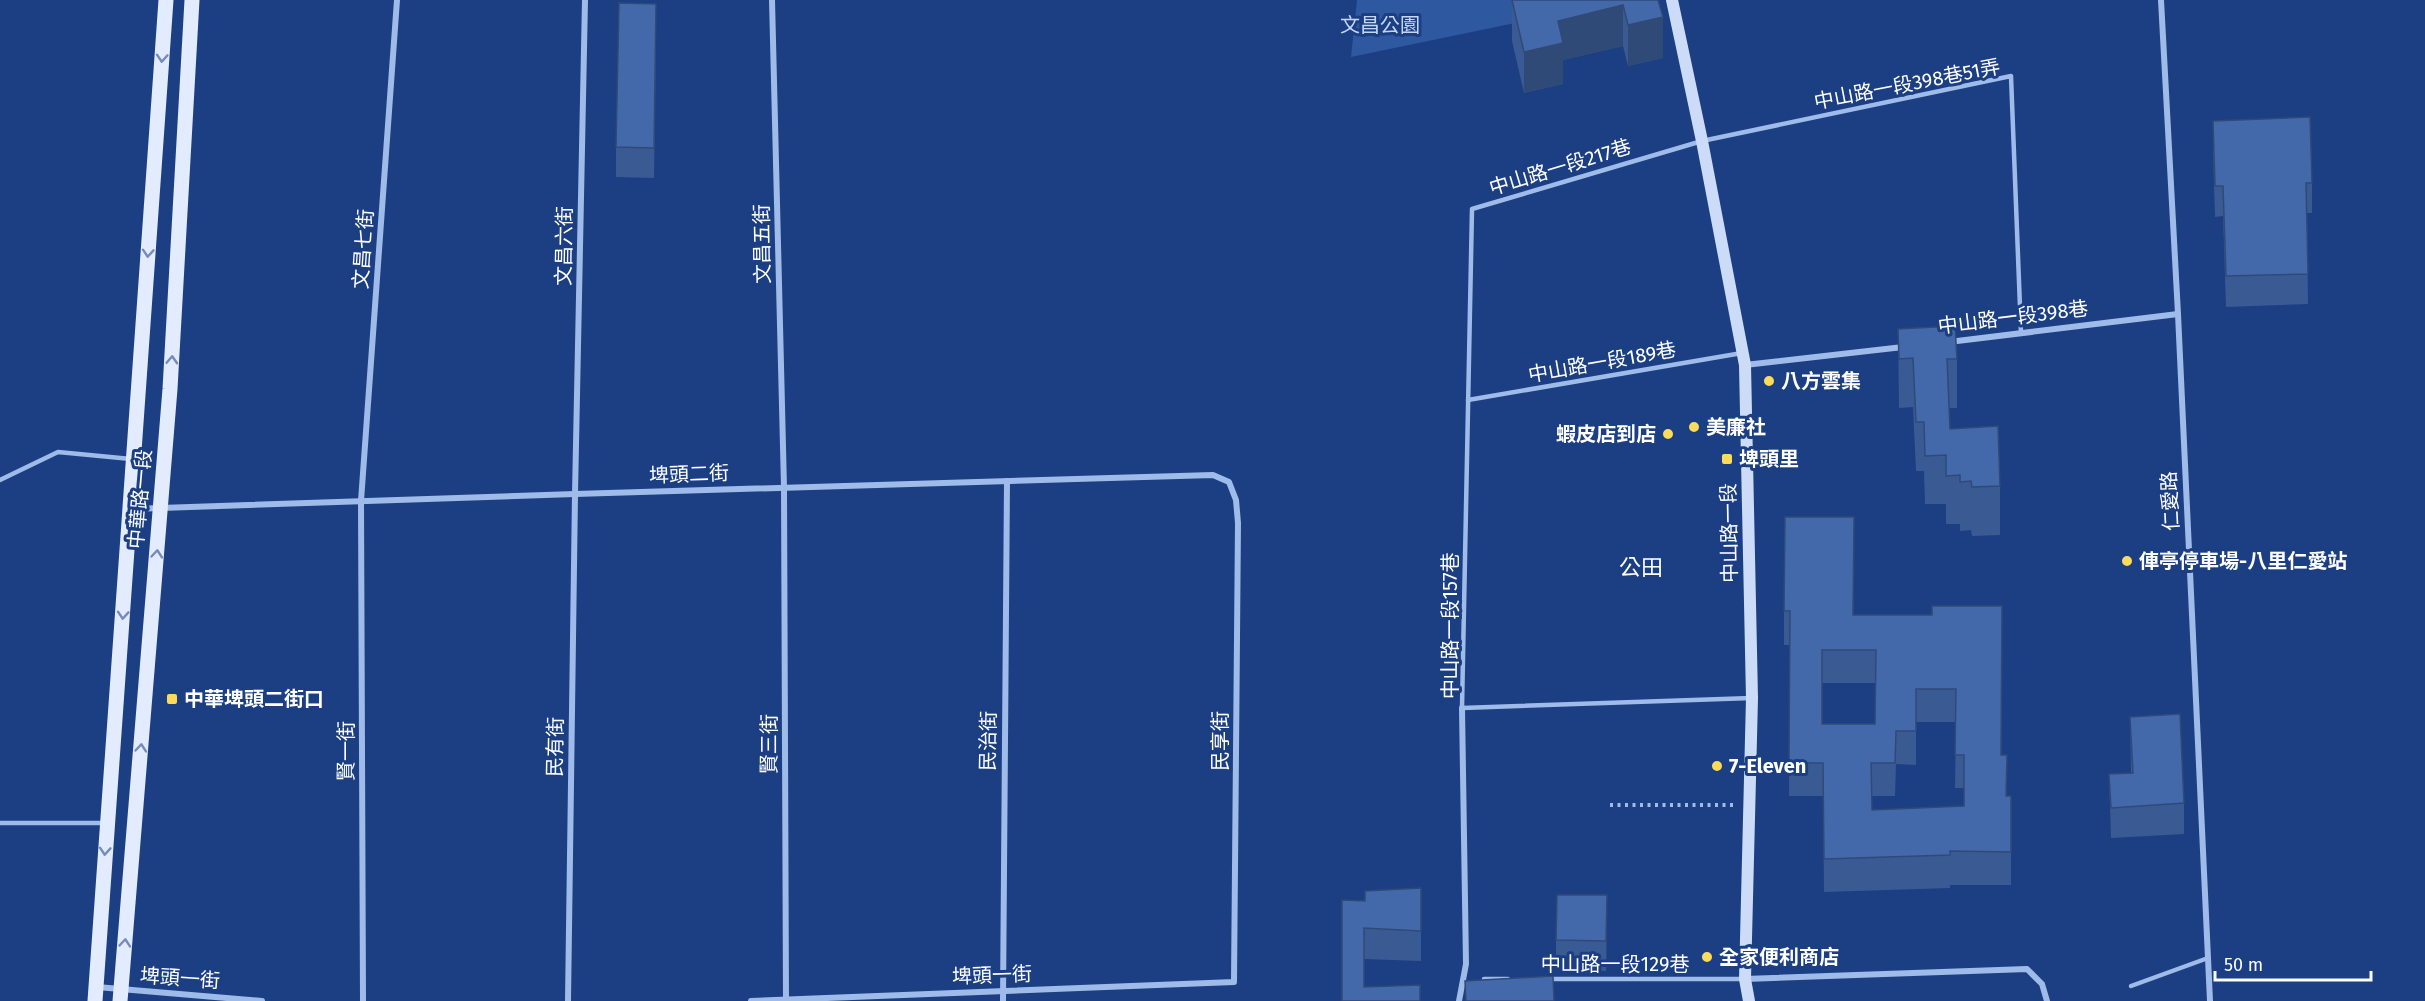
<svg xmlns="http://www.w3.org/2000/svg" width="2425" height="1001" font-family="'Fira Sans','Noto Sans TC',sans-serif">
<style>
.green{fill:#2e58a0}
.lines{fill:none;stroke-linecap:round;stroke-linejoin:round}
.path{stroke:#9fbbea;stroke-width:4;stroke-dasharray:3 4.5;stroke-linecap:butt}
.service{stroke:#9fbbea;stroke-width:4.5}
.minor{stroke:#9fbbea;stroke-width:6}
.secondary{stroke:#cbdbf8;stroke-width:12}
.primary{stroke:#e3ebfe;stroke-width:15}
.wall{fill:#3a5a93;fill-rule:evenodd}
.shaded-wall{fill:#304a78}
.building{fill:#4469ab;stroke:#304a78;stroke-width:1.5;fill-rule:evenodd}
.oneway{stroke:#758cba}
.poi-dot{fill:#fcdb5c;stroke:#1b3f82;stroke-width:2}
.labels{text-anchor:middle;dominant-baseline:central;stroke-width:6;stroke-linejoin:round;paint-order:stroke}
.park-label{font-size:20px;fill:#c4d7f8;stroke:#1b3f82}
.street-label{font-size:20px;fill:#fff;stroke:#1b3f82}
.poi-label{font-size:20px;font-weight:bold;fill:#fff;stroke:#1b3f82;text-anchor:start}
.quarter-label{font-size:22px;fill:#fff;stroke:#1b3f82}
</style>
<rect width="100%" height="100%" fill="#1b3f82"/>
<polygon class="green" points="1357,0 1626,0 1351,57"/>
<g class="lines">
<polyline class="path" points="1610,805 1736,805"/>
<g class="service">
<polyline points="1468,400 1742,353"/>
<polyline points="0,480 58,452 131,459"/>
<polyline points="1752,698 1462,708 1472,209 1702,141 2011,76 2021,333"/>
<polyline points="0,823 105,823"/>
<polyline points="1484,979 1508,979"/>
<polyline points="1550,979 1742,979"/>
<polyline points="2131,986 2208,958"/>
</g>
<g class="minor">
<polyline points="772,0 784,487 786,1001"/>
<polyline points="2161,0 2178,314 2210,1001"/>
<polyline points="1949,342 2178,314"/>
<polyline points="1745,365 1903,347"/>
<polyline points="131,509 575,494 1213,475 1229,482 1236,500 1238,523 1234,982 751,1001"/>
<polyline points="1745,979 2027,969 2042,984 2047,1001"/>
<polyline points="97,987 262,1001"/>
<polyline points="363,1001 361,501 397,0"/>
<polyline points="568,1001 575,494 585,0"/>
<polyline points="1003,1001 1007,481"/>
<polyline points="1459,1001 1466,964 1462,708"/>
</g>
<polyline class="secondary" points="1672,0 1702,141 1745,365 1752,698 1745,979 1749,1001"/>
<g class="primary">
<polyline points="95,1001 166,0"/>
<polyline points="120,1001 170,389 192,0"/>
</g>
</g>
<g class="wall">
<polygon points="1512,0 1658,0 1663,58 1628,66 1623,46 1563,60 1563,84 1524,93 1512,41"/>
<polygon points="656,34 654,178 616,177 616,147"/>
<polygon points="2213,121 2312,183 2312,213 2307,213 2308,304 2226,307 2223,216 2215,217 2213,152"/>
<polygon points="1898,329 1957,359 1957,408 1949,408 1950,429 2000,486 2000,535 1972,536 1971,530 1960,531 1960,524 1946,524 1946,504 1925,504 1924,471 1916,471 1913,407 1899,408"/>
<path d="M1854 550 1853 615H1932L2001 755 2007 796H2011V885H1950V888L1824 892 1823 796H1789L1790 645H1784V611ZM1822 683H1876L1875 724H1822ZM1916 722H1956L1955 788H1964V806L1872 810 1871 796H1895L1896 764 1916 765Z"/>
<polygon points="2130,717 2184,803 2184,834 2111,838 2109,774 2131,773"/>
<polygon points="1421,888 1421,961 1364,959 1342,1001 1365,901"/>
<polygon points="1607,926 1606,971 1556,970 1556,940"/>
</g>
<g class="shaded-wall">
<polygon points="656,4 656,34 654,178 654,148"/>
<polygon points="1623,5 1623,46 1563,60 1563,84 1524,93 1524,52 1558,21"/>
<polygon points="1663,17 1663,58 1628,66 1628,25"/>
<polygon points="1607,895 1607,926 1606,971 1606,941"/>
</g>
<g class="building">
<polygon points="1512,0 1658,0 1663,17 1628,25 1623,5 1558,21 1563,43 1524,52"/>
<polygon points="619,3 656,4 654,148 616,147"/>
<polygon points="2310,117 2312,183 2306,183 2308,274 2226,276 2223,186 2215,186 2213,121"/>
<polygon points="1955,326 1957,359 1947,359 1950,429 1998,426 2000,486 1972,487 1971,481 1960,482 1960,475 1946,476 1946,455 1925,456 1924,422 1916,422 1913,358 1899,359 1898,329"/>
<path d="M1785 517H1854L1853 615H1932V606H2002L2001 755H2007L2006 796H2011V852L1950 851V855L1824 859 1823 763H1789L1790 611H1784ZM1822 650H1876L1875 724H1822ZM1916 689H1956L1955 755H1964V806L1872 810 1871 763H1895L1896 731H1916Z"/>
<polygon points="2180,714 2184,803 2111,808 2109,774 2133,773 2130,717"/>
<polygon points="1421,888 1421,931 1364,928 1364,987 1420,985 1420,1001 1342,1001 1342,900 1365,901 1365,891"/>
<polygon points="1557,895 1607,895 1606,941 1556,940"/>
<polygon points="1553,976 1554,1001 1466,1001 1465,981"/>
</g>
<defs><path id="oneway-chevron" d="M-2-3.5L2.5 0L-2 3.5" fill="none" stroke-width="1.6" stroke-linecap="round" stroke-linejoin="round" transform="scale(1.5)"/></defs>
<g class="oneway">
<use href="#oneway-chevron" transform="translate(162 58) rotate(94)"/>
<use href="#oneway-chevron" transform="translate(148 253) rotate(94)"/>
<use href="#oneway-chevron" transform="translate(172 360) rotate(-87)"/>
<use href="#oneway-chevron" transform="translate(157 554) rotate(-85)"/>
<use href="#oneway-chevron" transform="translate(123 615) rotate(94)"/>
<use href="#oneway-chevron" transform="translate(141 748) rotate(-85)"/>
<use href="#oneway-chevron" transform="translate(105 851) rotate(94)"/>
<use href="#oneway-chevron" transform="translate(125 943) rotate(-85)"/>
</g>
<g class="poi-dot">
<circle cx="1769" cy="381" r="6"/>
<circle cx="1694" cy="427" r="6"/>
<circle cx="1668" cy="434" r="6"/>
<rect x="1721" y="453" width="12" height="12" rx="3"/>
<circle cx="2127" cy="561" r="6"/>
<rect x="166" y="693" width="12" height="12" rx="3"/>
<circle cx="1717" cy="766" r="6"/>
<circle cx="1707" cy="957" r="6"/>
</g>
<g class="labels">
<g class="park-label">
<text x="1380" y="25">文昌公園</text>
</g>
<g class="street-label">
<text transform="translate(1907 84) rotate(-11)">中山路一段398巷51弄</text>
<text transform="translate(1560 167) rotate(-17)">中山路一段217巷</text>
<text transform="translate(762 244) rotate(-91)">文昌五街</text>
<text transform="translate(564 246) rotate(-89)">文昌六街</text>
<text transform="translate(363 249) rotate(-86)">文昌七街</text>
<text transform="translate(2013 317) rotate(-7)">中山路一段398巷</text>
<text transform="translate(1602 362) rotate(-10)">中山路一段189巷</text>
<text transform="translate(689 474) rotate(-2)">埤頭二街</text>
<text transform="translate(140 499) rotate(-85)">中華路一段</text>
<text transform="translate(2170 501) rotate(-93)">仁愛路</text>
<text transform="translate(1729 533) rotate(-91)">中山路一段</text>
<text transform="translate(1450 626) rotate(-90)">中山路一段157巷</text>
<text transform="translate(988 741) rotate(-89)">民治街</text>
<text transform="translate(1220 741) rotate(-90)">民享街</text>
<text transform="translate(769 744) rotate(-90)">賢三街</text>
<text transform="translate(555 747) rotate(-89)">民有街</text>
<text transform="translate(346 751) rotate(-90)">賢一街</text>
<text x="1615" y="964">中山路一段129巷</text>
<text transform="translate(992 975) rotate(-2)">埤頭一街</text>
<text transform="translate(180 978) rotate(4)">埤頭一街</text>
</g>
<g class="poi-label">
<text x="1781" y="381">八方雲集</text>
<text x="1706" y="427">美廉社</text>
<text x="1656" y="434" text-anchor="end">蝦皮店到店</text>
<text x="1739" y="459">埤頭里</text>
<text x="2139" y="561">俥亭停車場-八里仁愛站</text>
<text x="184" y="699">中華埤頭二街口</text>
<text x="1729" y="766">7-Eleven</text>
<text x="1719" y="957">全家便利商店</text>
</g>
<g class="quarter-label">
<text x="1641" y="567">公田</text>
</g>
</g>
<path d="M2215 971v9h156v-9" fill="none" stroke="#ffffff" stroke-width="3"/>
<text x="2224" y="971" font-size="18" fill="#ffffff" stroke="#1b3f82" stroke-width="4.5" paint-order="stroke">50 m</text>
</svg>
